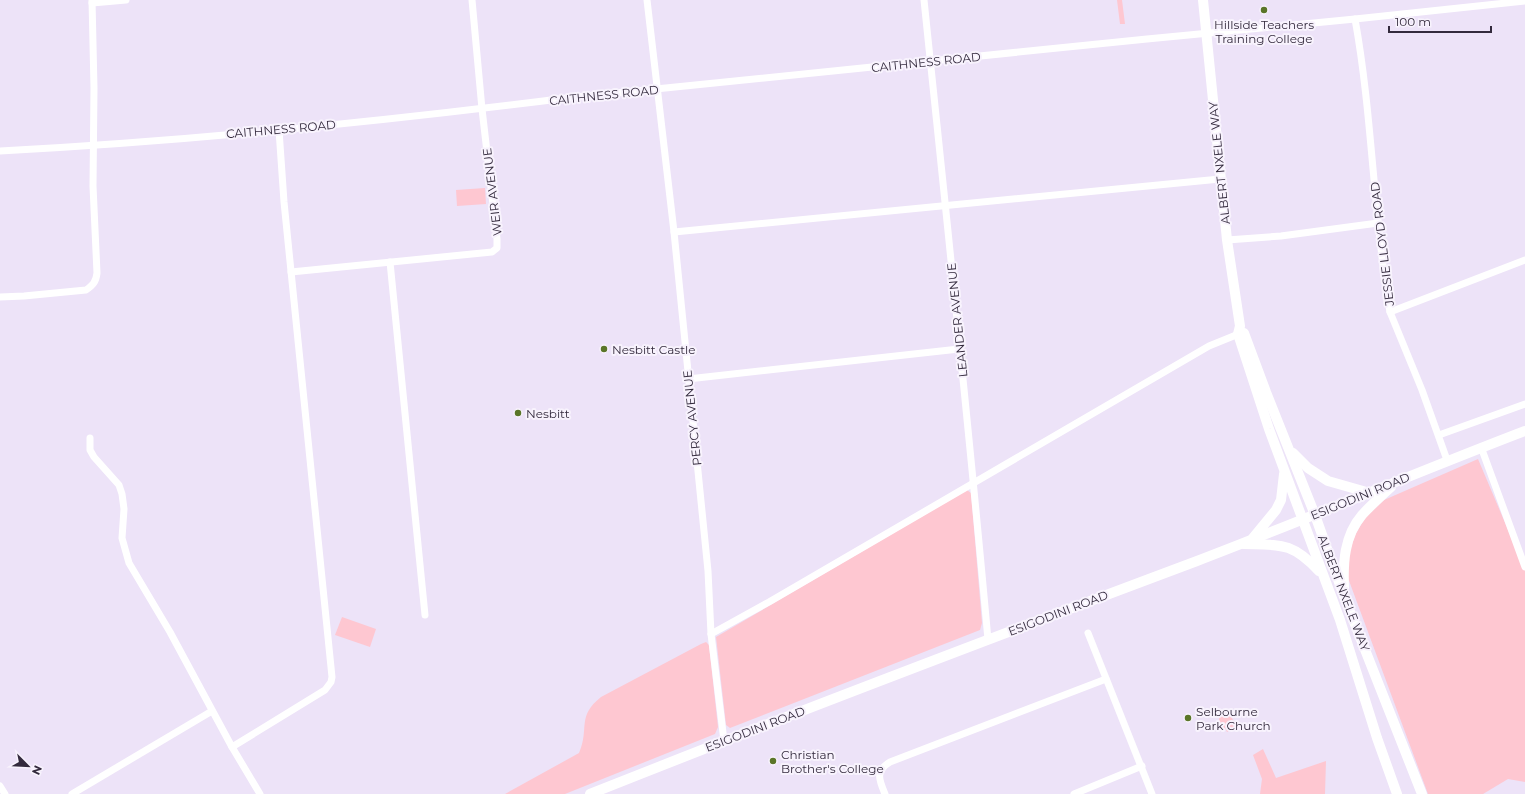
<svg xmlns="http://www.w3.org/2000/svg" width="1525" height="794" font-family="Montserrat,sans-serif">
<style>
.green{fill:#fec7d1}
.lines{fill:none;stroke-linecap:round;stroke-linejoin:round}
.street{stroke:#fff;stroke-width:7}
.secondary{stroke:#fff;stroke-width:10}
.poi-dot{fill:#5a7528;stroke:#f8f3fd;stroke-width:1.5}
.labels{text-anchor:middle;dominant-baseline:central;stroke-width:4;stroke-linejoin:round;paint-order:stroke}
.poi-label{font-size:12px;fill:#332a3d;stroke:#f8f3fd;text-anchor:start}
.street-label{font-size:12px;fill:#332a3d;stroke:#f8f3fd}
</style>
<rect width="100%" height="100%" fill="#ede3f8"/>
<g class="green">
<polygon points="1117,0 1122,0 1125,24 1120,24"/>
<polygon points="485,188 486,204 457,206 456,190"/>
<polygon points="1478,459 1525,570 1525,782 1508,779 1483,794 1428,794 1348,578 1348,557 1355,535 1365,518 1384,500"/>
<polygon points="967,490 971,493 982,623 980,630 730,728 726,725 716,637"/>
<polygon points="342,617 376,629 370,647 335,635"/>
<path d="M706 642 709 645 718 727 715 734 565 794H505L579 753C590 728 576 717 601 697L701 644Z"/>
<polygon points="1229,711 1236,727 1227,732 1225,728 1216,728 1219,721 1219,716"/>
<polygon points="1263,749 1276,778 1326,761 1325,794 1260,794 1262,779 1253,755"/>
</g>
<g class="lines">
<g class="street">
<polyline points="647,0 674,232 708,571 711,634 724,741"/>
<path d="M924 0C946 213 969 426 988 640"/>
<polyline points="92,3 126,0"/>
<path d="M1355 19C1372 113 1373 208 1388 301L1390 312 1422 390 1447 460"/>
<path d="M0 151C189 141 378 122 567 98L1147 39 1355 19 1525 1"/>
<polyline points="674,232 1220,179"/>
<polyline points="1227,240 1281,236 1378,223"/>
<polyline points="390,262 425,615"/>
<polyline points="291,272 492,252 497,248 497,239 482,109 472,0"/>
<path d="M0 297 24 296 86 290C93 285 96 282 97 273L93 186 94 88 92 0"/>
<polyline points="1390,312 1525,260"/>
<polyline points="688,379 959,349"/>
<polyline points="1439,435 1525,404"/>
<polyline points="90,438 90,450 94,457 119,485 122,494 124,509 122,538 129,563 170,632 232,747 260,794"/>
<polyline points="1481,447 1525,567"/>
<polyline points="1088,633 1152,794"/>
<polyline points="711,634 769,602 1209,346 1241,333"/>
<polyline points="232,747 325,690 331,682 332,677 284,202 279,130"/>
<polyline points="0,786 5,794"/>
<polyline points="72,794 212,711"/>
<path d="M885 794C879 780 875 771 890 762L1106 679"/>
<polyline points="1074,794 1142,766"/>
</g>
<g class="secondary">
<polyline points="1203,0 1227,240 1240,326 1238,334 1269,429 1340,620 1377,738 1397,794"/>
<polyline points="1244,333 1266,392 1315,515 1345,599 1422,794"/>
<polyline points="1293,453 1308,468 1328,481 1370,493"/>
<polyline points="1253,538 1276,510 1281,500 1284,474"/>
<path d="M1244 544C1281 545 1292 542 1319 571"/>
<path d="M1344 588C1343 563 1344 536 1362 515 1371 505 1381 496 1391 487"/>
<path d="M590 794C791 714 994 637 1197 561 1307 519 1415 473 1525 431"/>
</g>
</g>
<g class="poi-dot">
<circle cx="1264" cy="10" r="4"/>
<circle cx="604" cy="349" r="4"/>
<circle cx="518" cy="413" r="4"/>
<circle cx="1188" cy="718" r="4"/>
<circle cx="773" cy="761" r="4"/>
</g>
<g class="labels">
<g class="poi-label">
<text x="1264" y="24" text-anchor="middle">Hillside Teachers<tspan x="1264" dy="14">Training College</tspan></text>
<text x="612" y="349">Nesbitt Castle</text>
<text x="526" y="413">Nesbitt</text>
<text x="1196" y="711">Selbourne<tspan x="1196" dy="14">Park Church</tspan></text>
<text x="781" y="754">Christian<tspan x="781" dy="14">Brother's College</tspan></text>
</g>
<g class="street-label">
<text transform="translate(926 62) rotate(-6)">CAITHNESS ROAD</text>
<text transform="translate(604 95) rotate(-6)">CAITHNESS ROAD</text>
<text transform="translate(281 129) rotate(-5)">CAITHNESS ROAD</text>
<text transform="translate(1219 163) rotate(-96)">ALBERT NXELE WAY</text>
<text transform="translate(492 192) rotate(-97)">WEIR AVENUE</text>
<text transform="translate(1382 244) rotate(-97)">JESSIE LLOYD ROAD</text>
<text transform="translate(957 320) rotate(-96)">LEANDER AVENUE</text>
<text transform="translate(692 418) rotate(-96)">PERCY AVENUE</text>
<text transform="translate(1360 496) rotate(-22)">ESIGODINI ROAD</text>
<text transform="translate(1344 593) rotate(69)">ALBERT NXELE WAY</text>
<text transform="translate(1058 613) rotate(-21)">ESIGODINI ROAD</text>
<text transform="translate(755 729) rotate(-21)">ESIGODINI ROAD</text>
</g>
</g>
<g transform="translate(28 766) rotate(114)" stroke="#f8f3fd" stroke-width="3" paint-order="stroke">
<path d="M0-3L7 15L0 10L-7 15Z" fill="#332a3d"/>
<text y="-6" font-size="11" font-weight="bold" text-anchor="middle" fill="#332a3d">N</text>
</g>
<path d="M1389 26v6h102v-6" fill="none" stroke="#332a3d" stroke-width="2"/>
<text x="1395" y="26" font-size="12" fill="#332a3d" stroke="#f8f3fd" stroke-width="3" paint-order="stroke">100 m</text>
</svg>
